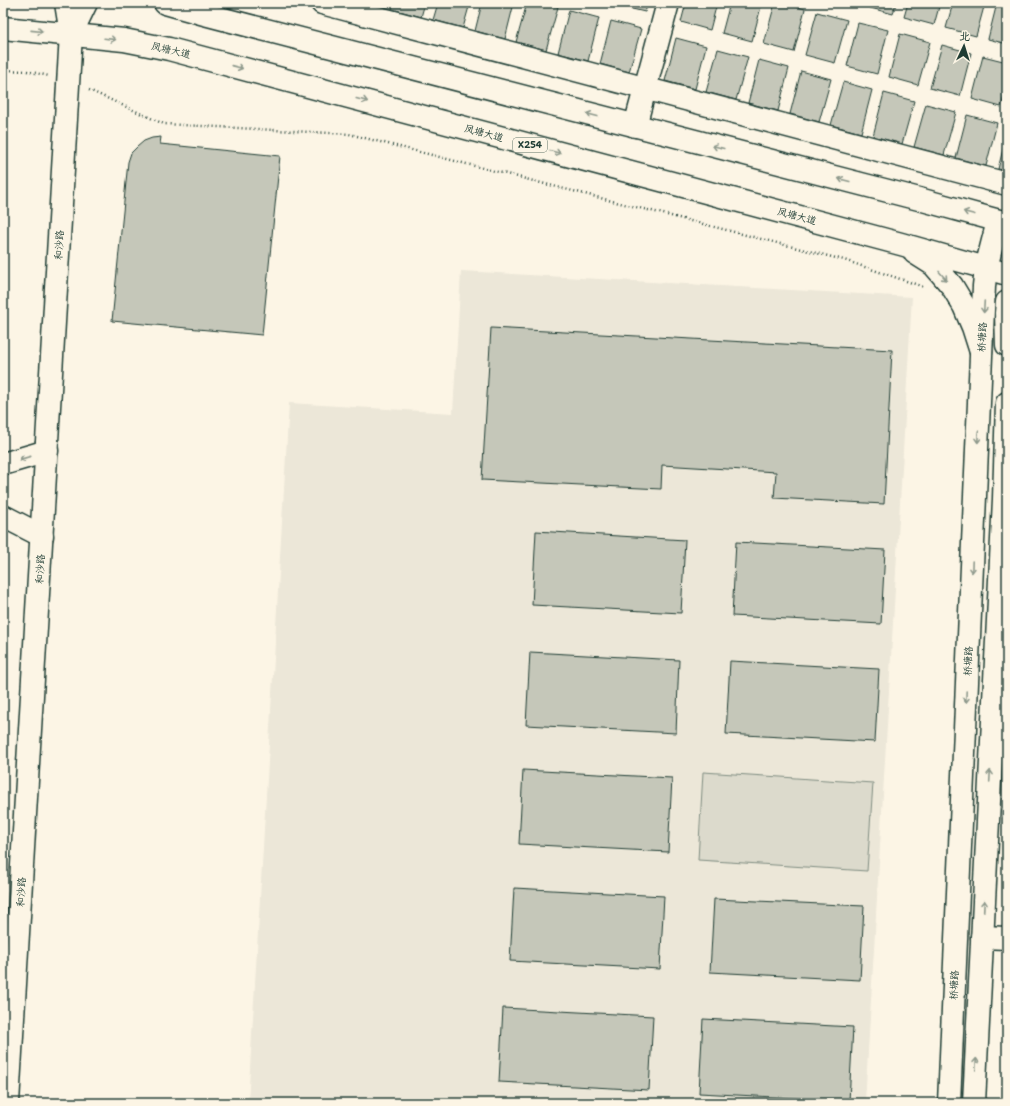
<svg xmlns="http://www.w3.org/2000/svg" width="1010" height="1106" font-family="'Shantell Sans','LXGW WenKai TC',sans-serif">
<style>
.built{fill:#ece7d8}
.green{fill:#dcdacc;stroke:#7e8c80}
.building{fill:#c5c7b9;stroke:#1f3d34}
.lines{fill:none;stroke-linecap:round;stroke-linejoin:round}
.minor-casing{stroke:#1f3d34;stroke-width:25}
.major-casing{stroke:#1f3d34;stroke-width:25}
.path{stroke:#1f3d34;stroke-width:2.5;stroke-dasharray:1 3;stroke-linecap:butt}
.minor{stroke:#fcf5e5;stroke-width:22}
.major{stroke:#fcf5e5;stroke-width:22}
.oneway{stroke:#8e998c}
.labels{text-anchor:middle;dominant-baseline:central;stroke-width:3;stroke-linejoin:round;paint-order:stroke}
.shield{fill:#fcf5e5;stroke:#617469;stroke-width:1}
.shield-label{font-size:9px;font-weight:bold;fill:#1f3d34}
.street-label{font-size:10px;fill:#1f3d34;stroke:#fcf5e5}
</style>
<rect width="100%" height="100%" fill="#fcf5e5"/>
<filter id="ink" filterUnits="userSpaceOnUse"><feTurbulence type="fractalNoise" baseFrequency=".025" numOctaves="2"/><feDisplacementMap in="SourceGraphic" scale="8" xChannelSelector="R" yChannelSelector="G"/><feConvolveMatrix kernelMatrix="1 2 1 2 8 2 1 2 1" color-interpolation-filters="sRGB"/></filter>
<g filter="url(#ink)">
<polygon class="built" points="461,271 912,297 865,1103 248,1103 289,403 453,413"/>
<polygon class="green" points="703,772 873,783 867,871 698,860"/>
<g class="building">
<polygon points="393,3 425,3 421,17 392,9"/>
<polygon points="438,3 470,3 463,28 433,20"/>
<polygon points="482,3 514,3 505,39 475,31"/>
<polygon points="527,3 544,3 558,7 546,50 516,42"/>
<polygon points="616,3 648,3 645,12 615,5"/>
<polygon points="686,3 717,3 710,30 681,22"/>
<polygon points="730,3 762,3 752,41 722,33"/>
<polygon points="775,3 783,3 805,9 794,52 764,44"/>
<polygon points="864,3 896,3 893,14 863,6"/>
<polygon points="908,3 940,3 934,25 904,17"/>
<polygon points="953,3 985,3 976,36 946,28"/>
<polygon points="997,3 1007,3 1007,44 988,39"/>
<polygon points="569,10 599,18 588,61 558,53"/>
<polygon points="817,12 847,20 835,63 805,55"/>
<polygon points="611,21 641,29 629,72 600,64"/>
<polygon points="858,23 888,30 877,74 847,66"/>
<polygon points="900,34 930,42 918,85 889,77"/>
<polygon points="676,38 706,46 695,89 665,81"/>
<polygon points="942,45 971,53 960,96 930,88"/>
<polygon points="718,49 748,57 736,100 706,92"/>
<polygon points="983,56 1007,62 1007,86 1001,107 972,99"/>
<polygon points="759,60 789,68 778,111 748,103"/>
<polygon points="801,71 831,79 819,122 790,114"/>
<polygon points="843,82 872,90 861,133 831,125"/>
<polygon points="884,93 914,101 902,144 873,136"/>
<polygon points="926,104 956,112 944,155 914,147"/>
<polygon points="967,115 997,123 986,166 956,158"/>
<polygon points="1007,133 1007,171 998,169"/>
<polygon points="161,137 160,144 280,156 262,335 112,321 128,162 131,153 137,147 144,141 152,138"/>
<polygon points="491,328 892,350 884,504 774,498 776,472 662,465 661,489 482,480"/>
<polygon points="536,531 685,540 681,613 532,605"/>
<polygon points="736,542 885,550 881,624 732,616"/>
<polygon points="530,652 679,660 676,733 526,725"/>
<polygon points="730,661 879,669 875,742 726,734"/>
<polygon points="523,770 672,778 668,852 519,844"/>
<polygon points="514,888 664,896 660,969 510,961"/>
<polygon points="714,899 864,906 860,980 710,972"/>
<polygon points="503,1008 653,1016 649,1090 499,1082"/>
<polygon points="703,1019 853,1027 849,1101 699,1093"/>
</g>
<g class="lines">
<defs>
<g id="minor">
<polyline points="322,3 1007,184"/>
<polyline points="635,126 668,3"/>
<polyline points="1007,302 1006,313 1007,345"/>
<polyline points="3,464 47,451"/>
<polyline points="3,516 42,536"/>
<polyline points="982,937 1007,938"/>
<polyline points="8,1103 71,34"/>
<polyline points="949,1103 984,286 986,268 998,221"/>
<polyline points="974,1103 1004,499 1007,403"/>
</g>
<g id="major">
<polyline points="66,3 71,34"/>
<polyline points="165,3 204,14 919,199 1007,223"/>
<polyline points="3,28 124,40 169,49 901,244 1007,274"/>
<polyline points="71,34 86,3"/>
<polyline points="915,253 934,265 952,286 964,306 973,327 981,352"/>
</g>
</defs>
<use href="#minor" class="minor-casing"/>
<use href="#major" class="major-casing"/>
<g class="path">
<polyline points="3,70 27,71 49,76"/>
<polyline points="89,90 164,124 349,134 844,260 924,287"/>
</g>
<use href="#minor" class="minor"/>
<use href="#major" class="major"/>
</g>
<defs><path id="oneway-shaft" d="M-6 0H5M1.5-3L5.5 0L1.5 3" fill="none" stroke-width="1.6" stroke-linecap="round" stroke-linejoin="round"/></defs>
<g class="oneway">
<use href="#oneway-shaft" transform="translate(37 31) rotate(6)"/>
<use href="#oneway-shaft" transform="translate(110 39) rotate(7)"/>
<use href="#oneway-shaft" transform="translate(237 67) rotate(15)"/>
<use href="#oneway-shaft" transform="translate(362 100) rotate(15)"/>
<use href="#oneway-shaft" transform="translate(592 115) rotate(-165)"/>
<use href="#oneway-shaft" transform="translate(718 147) rotate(-165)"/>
<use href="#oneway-shaft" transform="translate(555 152) rotate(15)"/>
<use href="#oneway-shaft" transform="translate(844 180) rotate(-165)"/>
<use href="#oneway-shaft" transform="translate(969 213) rotate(-165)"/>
<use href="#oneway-shaft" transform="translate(943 276) rotate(49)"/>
<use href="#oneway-shaft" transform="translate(984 307) rotate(93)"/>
<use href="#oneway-shaft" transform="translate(978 437) rotate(92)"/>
<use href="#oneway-shaft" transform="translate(25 458) rotate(164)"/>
<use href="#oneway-shaft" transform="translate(972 567) rotate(92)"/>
<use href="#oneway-shaft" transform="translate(966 697) rotate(92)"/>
<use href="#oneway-shaft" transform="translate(990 776) rotate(-87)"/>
<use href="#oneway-shaft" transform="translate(984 906) rotate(-87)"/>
<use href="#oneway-shaft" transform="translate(976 1064) rotate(-87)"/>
</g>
</g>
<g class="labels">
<rect class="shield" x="513" y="138" width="34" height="14" rx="3"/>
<g class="shield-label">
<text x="530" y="145">X254</text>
</g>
<g class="street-label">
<text transform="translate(171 50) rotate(13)">凤塘大道</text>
<text transform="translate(484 133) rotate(15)">凤塘大道</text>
<text transform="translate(797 216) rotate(15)">凤塘大道</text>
<text transform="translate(59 245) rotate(-87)">和沙路</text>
<text transform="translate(982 337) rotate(-87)">桥塘路</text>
<text transform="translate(40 569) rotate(-87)">和沙路</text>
<text transform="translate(968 661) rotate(-88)">桥塘路</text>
<text transform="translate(21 892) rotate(-87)">和沙路</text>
<text transform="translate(954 985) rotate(-88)">桥塘路</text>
</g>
</g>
<rect width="1010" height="1106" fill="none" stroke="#fcf5e5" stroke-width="16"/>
<rect x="8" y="8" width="994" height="1090" fill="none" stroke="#1f3d34" stroke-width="1.5" filter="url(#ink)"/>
<g transform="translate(964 46) rotate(4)" stroke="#fcf5e5" stroke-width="3" paint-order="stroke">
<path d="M0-3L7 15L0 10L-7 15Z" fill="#1f3d34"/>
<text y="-6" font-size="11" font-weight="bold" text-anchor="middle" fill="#1f3d34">北</text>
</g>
</svg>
